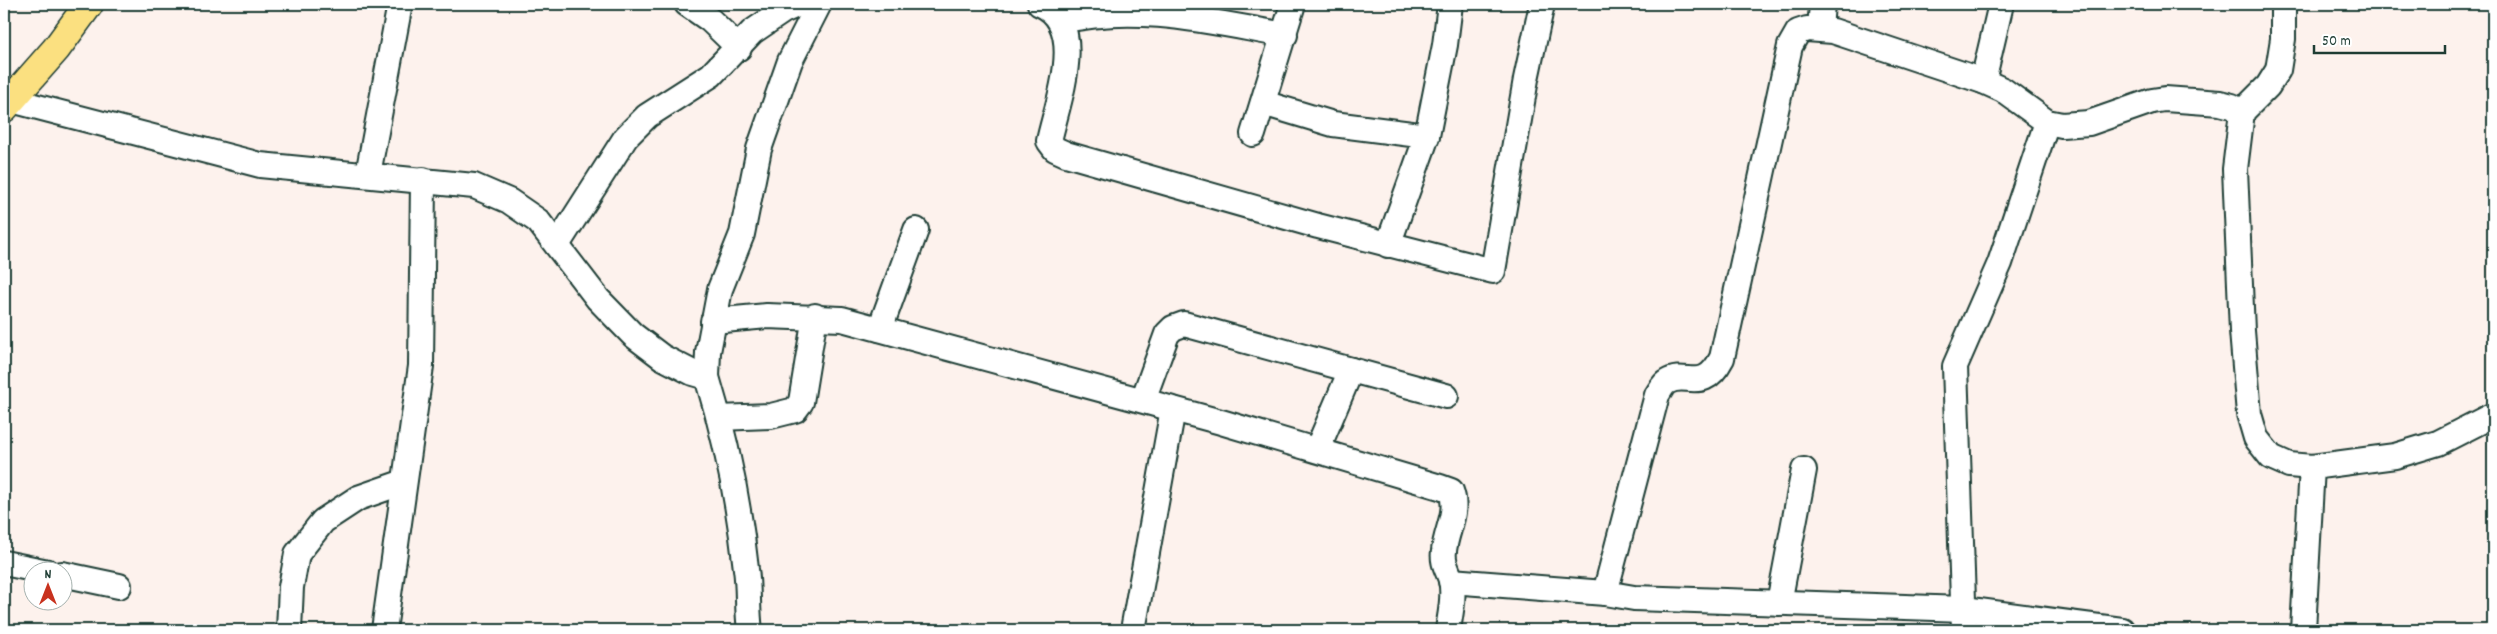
<svg xmlns="http://www.w3.org/2000/svg" width="2497" height="634" font-family="Dekko,sans-serif">
<style>
.lines{fill:none;stroke-linecap:round;stroke-linejoin:round}
.minor-casing{stroke:#1f3d34;stroke-width:28}
.major-casing{stroke:#1f3d34;stroke-width:31}
.minor{stroke:#fff;stroke-width:24}
.major{stroke:#fbe080;stroke-width:28}
</style>
<rect width="100%" height="100%" fill="#fdf2ed"/>
<filter id="ink" filterUnits="userSpaceOnUse"><feTurbulence type="fractalNoise" baseFrequency=".02" numOctaves="2"/><feDisplacementMap in="SourceGraphic" scale="10" xChannelSelector="R" yChannelSelector="G"/><feConvolveMatrix kernelMatrix="1 2 1 2 8 2 1 2 1" color-interpolation-filters="sRGB"/></filter>
<g filter="url(#ink)">
<g class="lines">
<defs>
<g id="minor">
<polyline points="687,4 710,20 739,48"/>
<path d="M1040 4C1089 24 1057 103 1049 141L1055 149 1066 154 1318 226 1493 271 1526 79 1542 4"/>
<polyline points="2283,4 2283,39 2278,70 2268,86 2242,112 2235,169 2242,331 2249,414 2256,438 2271,457 2289,465 2312,467 2395,456 2438,443 2493,415"/>
<path d="M1062 21C1137 3 1211 22 1285 35"/>
<polyline points="1820,29 1822,4"/>
<polyline points="1983,81 2001,4"/>
<path d="M11 100 260 165 474 186 509 201 538 221 598 299 633 335 662 357 693 373 707 377C726 439 739 504 746 569 749 589 747 610 750 630"/>
<polyline points="1263,103 1333,124 1427,136"/>
<polyline points="1253,134 1293,4"/>
<polyline points="368,174 400,4"/>
<polyline points="557,245 626,137 647,116 711,75 752,32 783,11 799,4"/>
<polyline points="1388,245 1427,136 1445,45 1450,4"/>
<path d="M713 321 767 316 842 319 1221 422 1440 487 1451 491C1459 512 1446 530 1444 551 1442 563 1448 570 1451 580 1455 596 1450 615 1448 630"/>
<polyline points="880,329 916,230"/>
<polyline points="707,377 708,352 720,289 742,234 759,149 790,61 819,4"/>
<polyline points="1143,400 1167,334 1173,328 1184,324 1446,396"/>
<polyline points="719,418 771,416 795,410 801,402 815,316"/>
<polyline points="1317,450 1351,370"/>
<polyline points="4,563 48,572"/>
<polyline points="62,574 119,586"/>
<polyline points="1451,581 1605,593 1634,598 1964,609 2122,630"/>
<path d="M1605 593 1657 395C1660 391 1663 384 1667 382 1686 370 1703 395 1722 358L1790 46 1798 32 1807 29 1833 31 1983 81 2003 90 2047 122 2062 125 2089 123 2152 101 2165 99 2220 103 2232 106 2242 112"/>
<polyline points="1779,603 1804,470"/>
<polyline points="289,630 291,587 297,554 323,521 358,498 404,482"/>
<polyline points="384,630 421,366 423,180"/>
<polyline points="1133,630 1173,409"/>
<polyline points="1964,630 1955,366 2000,263 2047,122"/>
<polyline points="2303,630 2312,467"/>
</g>
<polyline id="major" points="4,108 56,49 89,4"/>
</defs>
<use href="#minor" class="minor-casing"/>
<use href="#major" class="major-casing"/>
<use href="#minor" class="minor"/>
<use href="#major" class="major"/>
</g>
</g>
<rect width="2497" height="634" fill="none" stroke="#fff" stroke-width="20"/>
<rect x="10" y="10" width="2477" height="614" fill="none" stroke="#1f3d34" stroke-width="2" filter="url(#ink)"/>
<g transform="translate(48 586)"><circle r="24" fill="#ffffff" stroke="#a5b1ae"/>
<path d="M0-4L9 19L0 12L-9 19Z" fill="#c8321e"/>
<text y="-8" font-size="14" font-weight="bold" text-anchor="middle" fill="#1f3d34">N</text>
</g>
<path d="M2314 45v8h131v-8" fill="none" stroke="#1f3d34" stroke-width="2.5"/>
<text x="2322" y="45" font-size="15" fill="#1f3d34" stroke="#ffffff" stroke-width="4" paint-order="stroke">50 m</text>
</svg>
